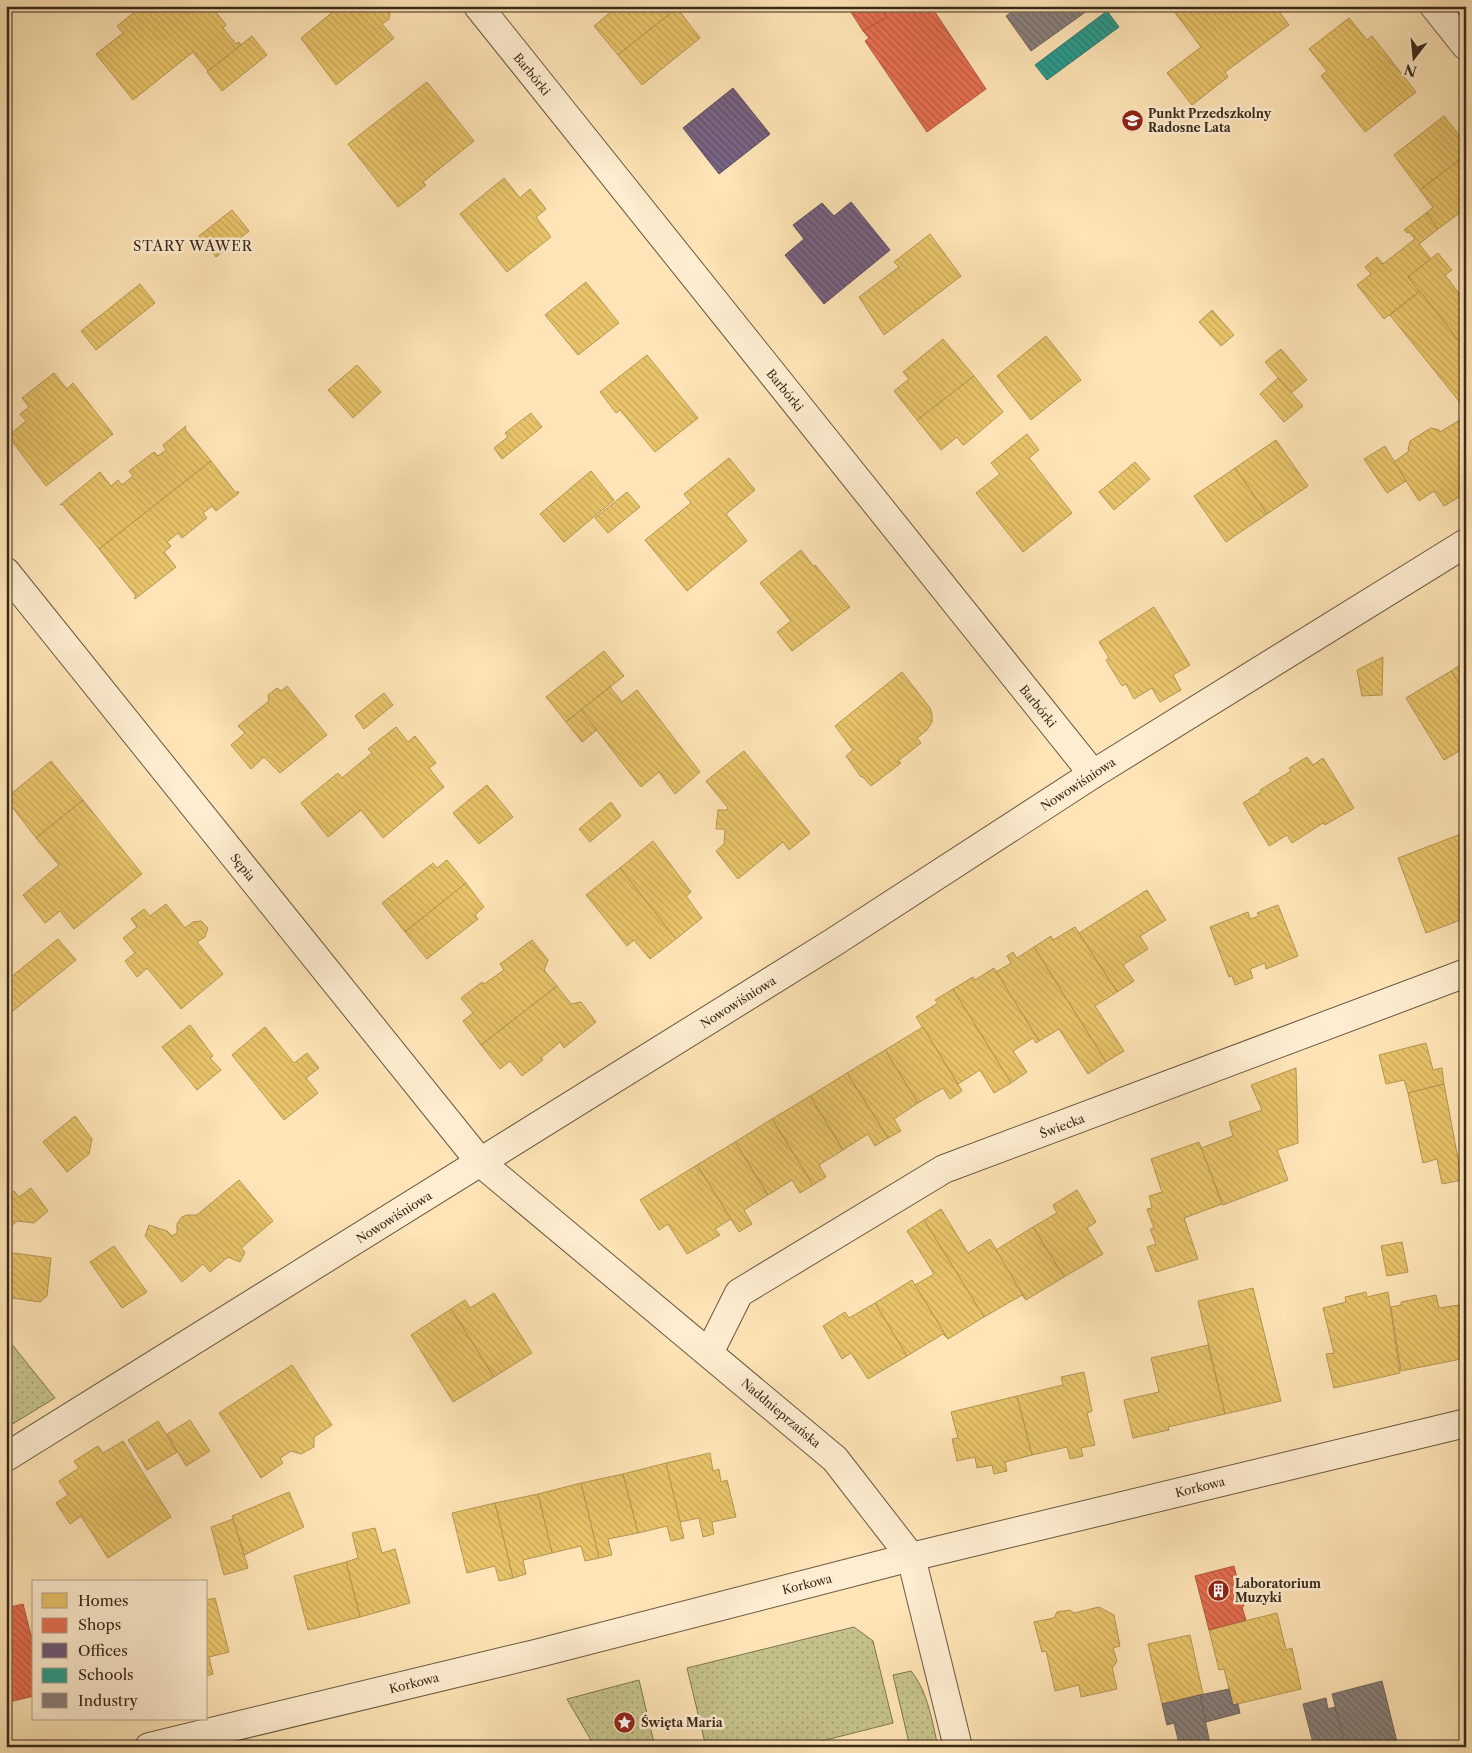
<svg xmlns="http://www.w3.org/2000/svg" width="1472" height="1753" font-family="'Libre Caslon Text',serif">
<style>
.grass{fill:url(#grass-dots);stroke:#7f7652}
.homes{fill:url(#homes-back-hatch);stroke:#b49652}
.shops{fill:url(#shops-back-hatch);stroke:#b35a40}
.offices{fill:url(#offices-back-hatch);stroke:#5d4b5d}
.schools{fill:url(#schools-back-hatch);stroke:#2e7a6c}
.industry{fill:url(#industry-back-hatch);stroke:#72675f}
.lines{fill:none;stroke-linecap:round;stroke-linejoin:round}
.minor-casing{stroke:#6a5841;stroke-width:30}
.minor{stroke:#feedd0;stroke-width:28}
.labels{text-anchor:middle;dominant-baseline:central;stroke-width:5;stroke-linejoin:round;paint-order:stroke}
.street-label{font-size:12px;fill:#39291a;stroke:#feedd0}
.poi-label{font-size:12px;font-weight:bold;fill:#39291a;stroke:#feedd0;text-anchor:start}
.neighbourhood-label{font-size:14px;letter-spacing:1px;fill:#39291a;stroke:#feedd0}
</style>
<defs>
<pattern id="grass-dots" width="8" height="8" patternUnits="userSpaceOnUse" patternTransform="scale(1.25)"><rect width="8" height="8" fill="#c5c28b"/><path d="M2 2h.1M6 6h.1" fill="none" stroke="#a19e71" stroke-width="1.8" stroke-linecap="round"/></pattern>
<pattern id="homes-back-hatch" width="6" height="6" patternUnits="userSpaceOnUse" patternTransform="scale(1.25)"><rect width="6" height="6" fill="#e9c46a"/><path d="M-1 5l2 2M0 0l6 6M5-1l2 2" fill="none" stroke="#c9a85b"/></pattern>
<pattern id="shops-back-hatch" width="6" height="6" patternUnits="userSpaceOnUse" patternTransform="scale(1.25)"><rect width="6" height="6" fill="#e76f51"/><path d="M-1 5l2 2M0 0l6 6M5-1l2 2" fill="none" stroke="#bc5b42"/></pattern>
<pattern id="offices-back-hatch" width="6" height="6" patternUnits="userSpaceOnUse" patternTransform="scale(1.25)"><rect width="6" height="6" fill="#6d597a"/><path d="M-1 5l2 2M0 0l6 6M5-1l2 2" fill="none" stroke="#83728a"/></pattern>
<pattern id="schools-back-hatch" width="6" height="6" patternUnits="userSpaceOnUse" patternTransform="scale(1.25)"><rect width="6" height="6" fill="#2a9d8f"/><path d="M-1 5l2 2M0 0l6 6M5-1l2 2" fill="none" stroke="#258074"/></pattern>
<pattern id="industry-back-hatch" width="6" height="6" patternUnits="userSpaceOnUse" patternTransform="scale(1.25)"><rect width="6" height="6" fill="#8a817c"/><path d="M-1 5l2 2M0 0l6 6M5-1l2 2" fill="none" stroke="#726a65"/></pattern>
</defs>
<rect width="100%" height="100%" fill="#fee4b6"/>
<filter id="stains"><feTurbulence type="fractalNoise" baseFrequency=".004" numOctaves="4"/><feColorMatrix values="0 0 0 0 .2 0 0 0 0 .09 0 0 0 0 .02 0 0 0 .5 -.17"/></filter>
<radialGradient id="worn" r=".72"><stop offset=".6" stop-color="#630" stop-opacity="0"/><stop offset="1" stop-color="#630" stop-opacity=".3"/></radialGradient>
<g class="grass">
<polygon points="6,1337 55,1398 6,1428"/>
<polygon points="854,1627 873,1641 893,1723 798,1747 706,1747 687,1668"/>
<path d="M911 1671C928 1692 932 1721 938 1747H910L893 1675Z"/>
<polygon points="639,1680 655,1747 595,1747 567,1699"/>
</g>
<g class="homes">
<polygon points="142,6 211,6 226,25 223,28 236,44 239,42 241,45 208,71 193,52 133,100 96,54 123,33 117,26"/>
<polygon points="340,6 386,6 390,11 389,19 382,24 394,38 336,85 301,38"/>
<polygon points="618,6 675,6 677,8 618,55 594,26"/>
<polygon points="757,6 768,6 760,12"/>
<polygon points="1170,6 1275,6 1289,25 1225,72 1228,77 1192,105 1167,73 1201,47"/>
<polygon points="677,8 700,38 642,85 618,55"/>
<polygon points="1349,18 1367,40 1372,36 1416,92 1365,132 1321,76 1327,71 1309,49"/>
<polygon points="252,36 267,55 222,91 207,72"/>
<polygon points="427,82 474,141 423,182 426,185 398,207 348,144"/>
<polygon points="1444,116 1466,144 1466,155 1420,190 1394,155"/>
<polygon points="1466,155 1466,208 1438,229 1426,213 1433,207 1420,190"/>
<polygon points="504,178 520,198 530,189 546,209 536,217 551,237 507,272 460,214"/>
<polygon points="232,210 249,231 216,257 199,236"/>
<polygon points="1426,213 1438,229 1419,244 1431,259 1408,277 1420,291 1384,319 1357,285 1371,274 1365,267 1377,257 1383,264 1415,239 1409,232 1407,233 1404,230"/>
<polygon points="930,234 961,276 884,335 859,297 899,267 894,262"/>
<polygon points="1438,253 1452,270 1445,275 1461,296 1466,292 1466,350 1408,277"/>
<polygon points="586,282 619,323 578,355 545,315"/>
<polygon points="140,284 155,303 96,350 81,331"/>
<polygon points="1420,291 1466,350 1466,413 1458,400 1390,315"/>
<polygon points="1212,310 1234,335 1221,346 1199,322"/>
<polygon points="1046,336 1081,380 1031,420 997,376"/>
<polygon points="943,339 974,376 917,420 894,391 909,379 903,372"/>
<polygon points="1281,349 1307,380 1291,393 1265,362"/>
<polygon points="647,355 698,418 655,452 620,410 616,413 600,392"/>
<polygon points="357,365 381,392 353,418 328,390"/>
<polygon points="54,373 67,389 73,383 113,434 46,486 8,436 26,421 20,414 29,407 22,398"/>
<polygon points="974,376 1003,412 965,444 963,445 957,437 941,450 917,420"/>
<polygon points="1278,378 1303,406 1284,422 1260,394"/>
<polygon points="531,413 542,427 502,459 494,448 508,437 505,433"/>
<polygon points="1466,416 1466,493 1444,506 1434,491 1419,501 1394,462 1409,451 1408,450 1410,441 1431,428 1439,430 1440,432"/>
<polygon points="186,426 185,429 211,461 99,549 62,504 60,505 100,472 111,486 118,480 122,485 133,476 129,471 154,452 158,456 166,450 163,445"/>
<polygon points="1027,434 1039,450 1029,458 1072,513 1023,552 976,493 1000,474 991,463"/>
<polygon points="1276,440 1308,486 1267,514 1235,468"/>
<polygon points="1385,446 1406,481 1387,493 1364,459"/>
<polygon points="729,458 755,490 726,514 747,541 687,591 645,540 691,503 684,494"/>
<polygon points="211,461 236,493 238,491 239,493 216,511 212,506 203,513 207,518 182,538 178,533 167,542 171,546 164,552 176,567 135,599 134,598 136,596 99,549"/>
<polygon points="1135,462 1150,479 1114,510 1099,492"/>
<polygon points="1235,468 1267,514 1226,542 1194,496"/>
<polygon points="591,471 614,500 564,542 540,514"/>
<polygon points="627,492 640,507 608,533 595,518"/>
<polygon points="801,550 814,567 815,565 850,607 792,651 777,632 791,621 760,583"/>
<polygon points="1154,607 1190,665 1173,675 1181,690 1160,702 1152,688 1134,699 1126,684 1122,686 1106,660 1109,658 1099,642"/>
<polygon points="604,651 624,676 566,722 546,697"/>
<polygon points="1383,657 1382,695 1362,696 1357,670"/>
<polygon points="1466,661 1466,695 1451,671"/>
<polygon points="1451,671 1466,695 1466,747 1444,760 1406,698"/>
<polygon points="902,672 930,708 932,714 932,722 927,730 917,738 921,743 898,761 901,763 871,786 862,776 861,777 846,756 853,750 835,726"/>
<polygon points="287,686 327,735 280,773 264,757 251,769 231,745 245,733 238,726 269,701 268,695 277,688 281,691"/>
<polygon points="610,687 622,702 637,690 700,772 675,794 659,772 641,787 581,710"/>
<polygon points="384,693 393,705 364,729 355,716"/>
<polygon points="581,710 597,730 582,742 566,722"/>
<polygon points="396,727 408,742 415,736 436,763 429,768 444,787 383,838 361,810 328,837 301,803 338,773 342,778 372,753 368,749"/>
<polygon points="744,751 810,833 789,850 783,842 738,879 716,851 724,844 725,829 716,829 718,810 727,810 728,808 706,781"/>
<polygon points="1307,757 1313,765 1323,758 1354,808 1325,825 1323,823 1292,843 1287,835 1269,846 1243,803 1261,792 1260,790 1291,771 1289,768"/>
<polygon points="51,761 83,800 36,838 13,808 6,813 6,798"/>
<polygon points="487,785 513,817 479,844 453,813"/>
<polygon points="83,800 142,874 74,929 60,911 45,923 23,895 59,865 36,838"/>
<polygon points="611,802 621,816 590,842 579,829"/>
<polygon points="1466,832 1466,918 1426,933 1398,858"/>
<polygon points="653,841 691,892 686,896 702,918 676,939 620,868"/>
<polygon points="447,860 466,883 405,932 382,903 433,863 437,868"/>
<polygon points="620,868 676,939 650,959 634,940 627,946 586,895"/>
<polygon points="466,883 484,907 475,915 478,919 427,959 405,932"/>
<polygon points="1147,890 1166,920 1140,936 1148,949 1123,965 1134,981 1117,992 1079,933"/>
<polygon points="166,904 185,928 193,922 201,921 208,928 205,937 197,942 223,974 181,1009 147,968 137,977 125,961 135,953 123,938 137,927 131,919 144,909 150,916"/>
<polygon points="1278,905 1298,956 1266,969 1265,963 1250,969 1253,978 1235,985 1232,976 1229,977 1210,927 1248,912 1250,919 1259,916 1257,913"/>
<polygon points="1075,927 1117,992 1095,1006 1124,1051 1106,1062 1034,947 1051,936 1053,940"/>
<polygon points="58,939 76,960 8,1015 6,1013 6,981"/>
<polygon points="532,940 548,960 544,970 557,986 481,1045 463,1021 473,1013 461,998 482,982 484,984 504,970 500,964"/>
<polygon points="1034,947 1106,1062 1088,1074 1059,1029 1039,1041 996,972 1011,963 1007,956 1013,952 1017,958"/>
<polygon points="994,968 1039,1041 1036,1043 1033,1038 1013,1051 1027,1072 1011,1083 953,989 973,977 975,980"/>
<polygon points="557,986 571,1004 581,1002 596,1022 564,1048 560,1042 541,1058 543,1060 522,1076 510,1061 500,1069 481,1045"/>
<polygon points="953,989 1011,1083 994,1093 980,1070 958,1084 916,1017 938,1003 935,1000"/>
<polygon points="190,1025 213,1056 210,1058 221,1070 197,1090 162,1047"/>
<polygon points="265,1027 294,1063 307,1053 319,1068 306,1078 318,1093 284,1120 232,1055"/>
<polygon points="923,1027 962,1091 950,1099 943,1088 918,1103 885,1050"/>
<polygon points="1426,1043 1433,1070 1442,1068 1444,1084 1408,1093 1404,1080 1386,1084 1379,1055"/>
<polygon points="885,1050 918,1103 894,1119 901,1131 888,1138 847,1073"/>
<polygon points="1296,1068 1298,1143 1277,1150 1288,1180 1223,1205 1201,1148 1233,1136 1229,1122 1262,1110 1251,1085"/>
<polygon points="847,1073 888,1138 875,1146 868,1134 843,1150 810,1096"/>
<polygon points="1444,1084 1462,1180 1442,1184 1437,1159 1423,1163 1408,1093"/>
<polygon points="810,1096 843,1150 819,1165 826,1177 813,1185 772,1119"/>
<polygon points="75,1116 92,1139 89,1154 67,1172 43,1142"/>
<polygon points="772,1119 813,1185 800,1193 792,1180 768,1195 735,1142"/>
<polygon points="735,1142 768,1195 744,1210 752,1224 739,1232 697,1165"/>
<polygon points="1199,1142 1222,1204 1184,1218 1198,1259 1156,1272 1147,1247 1156,1244 1150,1229 1154,1228 1147,1209 1152,1208 1149,1196 1162,1192 1151,1159"/>
<polygon points="697,1165 731,1219 715,1229 720,1235 687,1254 668,1224 659,1230 640,1200"/>
<polygon points="239,1180 273,1221 241,1248 245,1252 240,1262 228,1257 210,1272 203,1264 182,1282 145,1236 149,1225 167,1231 172,1236 177,1233 177,1224 182,1217 187,1215 197,1215"/>
<polygon points="31,1188 48,1211 34,1223 17,1221 6,1231 6,1196 14,1191 19,1197"/>
<polygon points="1077,1190 1096,1222 1087,1228 1103,1254 1064,1277 1033,1227 1057,1213 1053,1205"/>
<polygon points="941,1209 968,1253 990,1239 1026,1300 1022,1295 984,1317 924,1220"/>
<polygon points="924,1220 984,1317 948,1339 915,1285 934,1274 907,1231"/>
<polygon points="1033,1227 1064,1277 1026,1300 996,1250"/>
<polygon points="1402,1242 1408,1272 1387,1276 1381,1246"/>
<polygon points="114,1246 147,1292 122,1308 90,1262"/>
<polygon points="6,1252 51,1258 47,1296 40,1302 6,1297"/>
<polygon points="912,1280 948,1339 943,1334 907,1356 875,1303"/>
<polygon points="1253,1288 1281,1401 1225,1414 1198,1301"/>
<polygon points="1366,1292 1367,1297 1388,1292 1400,1373 1334,1388 1326,1354 1334,1353 1323,1308 1346,1302 1345,1297"/>
<polygon points="494,1293 532,1353 494,1377 451,1309 465,1300 470,1308"/>
<polygon points="1436,1295 1439,1308 1466,1304 1466,1358 1401,1371 1391,1307 1401,1305 1401,1302"/>
<polygon points="875,1303 907,1356 868,1379 851,1353 842,1359 823,1326 845,1312 849,1318"/>
<polygon points="451,1309 494,1377 453,1402 411,1335"/>
<polygon points="1208,1345 1225,1414 1168,1427 1169,1430 1133,1438 1124,1400 1159,1392 1151,1358"/>
<polygon points="292,1365 332,1425 314,1437 314,1447 301,1454 291,1451 280,1458 283,1463 261,1478 219,1413"/>
<polygon points="1084,1372 1092,1411 1087,1413 1095,1445 1081,1448 1083,1456 1070,1459 1067,1447 1032,1455 1017,1396 1063,1385 1061,1377"/>
<polygon points="1017,1396 1032,1455 1005,1462 1007,1471 994,1474 992,1465 977,1468 975,1457 957,1461 952,1439 958,1438 951,1412"/>
<polygon points="190,1420 210,1451 186,1466 167,1434"/>
<polygon points="158,1421 177,1452 147,1470 128,1440"/>
<polygon points="123,1441 171,1517 108,1558 81,1516 70,1524 56,1503 68,1495 59,1481 79,1468 74,1461 98,1446 103,1453"/>
<polygon points="710,1453 713,1471 719,1469 721,1482 727,1480 736,1517 712,1522 714,1534 703,1537 699,1518 680,1522 666,1463"/>
<polygon points="666,1463 684,1538 671,1541 667,1526 638,1533 623,1474"/>
<polygon points="623,1474 638,1533 608,1539 612,1555 599,1558 581,1483"/>
<polygon points="581,1483 599,1558 585,1561 581,1546 552,1553 538,1494"/>
<polygon points="289,1492 304,1527 244,1555 232,1516"/>
<polygon points="538,1494 552,1553 523,1560 526,1574 513,1578 495,1503"/>
<polygon points="495,1503 513,1578 499,1581 495,1566 467,1573 452,1513"/>
<polygon points="233,1519 248,1568 224,1575 211,1527"/>
<polygon points="375,1528 382,1553 395,1549 410,1603 360,1617 346,1562 358,1558 352,1533"/>
<polygon points="346,1562 360,1617 308,1630 294,1576"/>
<polygon points="215,1598 229,1652 209,1657 213,1674 206,1676 206,1600"/>
<polygon points="1099,1607 1114,1615 1120,1646 1113,1648 1117,1661 1114,1666 1112,1667 1117,1689 1081,1697 1079,1685 1055,1691 1046,1651 1042,1652 1034,1622 1054,1618 1057,1612 1070,1610 1074,1613"/>
<polygon points="1277,1613 1286,1650 1292,1648 1301,1689 1233,1705 1224,1669 1219,1670 1209,1630"/>
<polygon points="1190,1635 1203,1694 1162,1704 1148,1644"/>
</g>
<g class="shops">
<polygon points="847,6 890,6 890,8 884,11 887,17 863,31"/>
<polygon points="890,6 931,6 986,89 927,132 865,41 869,38 863,31 887,17 884,11 890,8"/>
<polygon points="1234,1566 1244,1606 1242,1607 1246,1620 1209,1630 1195,1576"/>
<polygon points="23,1604 34,1647 34,1696 9,1702 12,1713 6,1715 6,1608"/>
</g>
<g class="offices">
<polygon points="733,88 770,134 719,174 683,128"/>
<polygon points="851,202 890,250 824,304 785,255 804,239 793,225 822,203 834,216"/>
</g>
<polygon class="schools" points="1107,11 1119,27 1047,80 1035,65"/>
<g class="industry">
<polygon points="1020,6 1094,6 1031,51 1006,16"/>
<polygon points="1382,1681 1398,1746 1346,1747 1332,1694"/>
<polygon points="1229,1689 1233,1705 1238,1704 1240,1713 1206,1722 1200,1695"/>
<polygon points="1200,1695 1210,1744 1197,1747 1180,1747 1174,1723 1167,1725 1162,1704"/>
<polygon points="1326,1698 1328,1709 1335,1707 1346,1747 1314,1747 1303,1704"/>
</g>
<g class="lines">
<defs>
<g id="minor">
<polyline points="478,6 1093,774"/>
<polyline points="1434,6 1466,46"/>
<polyline points="6,572 481,1163 835,1459 911,1557 958,1747"/>
<polyline points="709,1353 739,1293 944,1169 1466,973"/>
<polyline points="6,1457 834,942 1093,774 1466,543"/>
<polyline points="149,1747 535,1654 911,1557 1466,1423"/>
</g>
</defs>
<use href="#minor" class="minor-casing"/>
<use href="#minor" class="minor"/>
</g>
<defs>
<symbol id="school-disc" viewBox="-11 -11 22 22"><circle r="9.5" fill="#8f2418" stroke="#feedd0"/><path d="M0-5L7-2L0 1L-7-2ZM-4 1L0 2.5L4 1V4Q0 6-4 4Z" fill="#fff"/></symbol>
<symbol id="building-disc" viewBox="-11 -11 22 22"><circle r="9.5" fill="#8f2418" stroke="#feedd0"/><path d="M-4-6H4V6H1V3H-1V6H-4ZM-2.5-4.3h1.7v1.8h-1.7ZM.8-4.3h1.7v1.8H.8ZM-2.5-1h1.7V.8h-1.7ZM.8-1h1.7V.8H.8Z" fill="#fff"/></symbol>
<symbol id="sight-disc" viewBox="-11 -11 22 22"><circle r="9.5" fill="#8f2418" stroke="#feedd0"/><path d="M0-6L1.8-2.2L6-1.7L2.9 1.2L3.7 5.4L0 3.3L-3.7 5.4L-2.9 1.2L-6-1.7L-1.8-2.2Z" fill="#fff"/></symbol>
</defs>
<g fill-rule="evenodd">
<use href="#school-disc" x="1120" y="108" width="25" height="25"/>
<use href="#building-disc" x="1206" y="1578" width="25" height="25"/>
<use href="#sight-disc" x="612" y="1710" width="25" height="25"/>
</g>
<g class="labels">
<g class="street-label">
<text transform="translate(532 74) rotate(51)">Barbórki</text>
<text transform="translate(785 390) rotate(51)">Barbórki</text>
<text transform="translate(1038 706) rotate(51)">Barbórki</text>
<text transform="translate(1078 784) rotate(-33)">Nowowiśniowa</text>
<text transform="translate(243 867) rotate(51)">Sępia</text>
<text transform="translate(738 1002) rotate(-32)">Nowowiśniowa</text>
<text transform="translate(1062 1126) rotate(-21)">Świecka</text>
<text transform="translate(394 1217) rotate(-32)">Nowowiśniowa</text>
<text transform="translate(781 1413) rotate(40)">Naddnieprzańska</text>
<text transform="translate(1200 1487) rotate(-14)">Korkowa</text>
<text transform="translate(807 1584) rotate(-14)">Korkowa</text>
<text transform="translate(414 1683) rotate(-14)">Korkowa</text>
</g>
<g class="poi-label">
<text x="1148" y="113">Punkt Przedszkolny<tspan x="1148" dy="14">Radosne Lata</tspan></text>
<text x="1235" y="1583">Laboratorium<tspan x="1235" dy="14">Muzyki</tspan></text>
<text x="641" y="1722">Święta Maria</text>
</g>
<g class="neighbourhood-label">
<text x="193" y="246">STARY WAWER</text>
</g>
</g>
<rect width="1472" height="1753" fill="none" stroke="#fee4b6" stroke-width="25"/>
<rect x="8" y="8" width="1457" height="1738" fill="none" stroke="#39291a" stroke-width="2.5"/>
<rect x="12" y="12" width="1447" height="1728" fill="none" stroke="#39291a"/>
<rect x="32" y="1580" width="175" height="140" fill="#feedd0" stroke="#af9f87"/>
<rect x="42" y="1593" width="25" height="15" fill="#e9c46a" stroke="#af9f87"/>
<text x="78" y="1606" font-size="15" fill="#39291a">Homes</text>
<rect x="42" y="1618" width="25" height="15" fill="#e76f51" stroke="#af9f87"/>
<text x="78" y="1630" font-size="15" fill="#39291a">Shops</text>
<rect x="42" y="1643" width="25" height="15" fill="#6d597a" stroke="#af9f87"/>
<text x="78" y="1656" font-size="15" fill="#39291a">Offices</text>
<rect x="42" y="1668" width="25" height="15" fill="#2a9d8f" stroke="#af9f87"/>
<text x="78" y="1680" font-size="15" fill="#39291a">Schools</text>
<rect x="42" y="1693" width="25" height="15" fill="#8a817c" stroke="#af9f87"/>
<text x="78" y="1706" font-size="15" fill="#39291a">Industry</text>
<g transform="translate(1414 58) rotate(196)" stroke="#feedd0" stroke-width="4" paint-order="stroke">
<path d="M0-4L9 19L0 12L-9 19Z" fill="#39291a"/>
<text y="-8" font-size="14" font-weight="bold" text-anchor="middle" fill="#39291a">N</text>
</g>
<rect width="100%" height="100%" filter="url(#stains)"/>
<rect width="100%" height="100%" fill="url(#worn)"/>
</svg>
